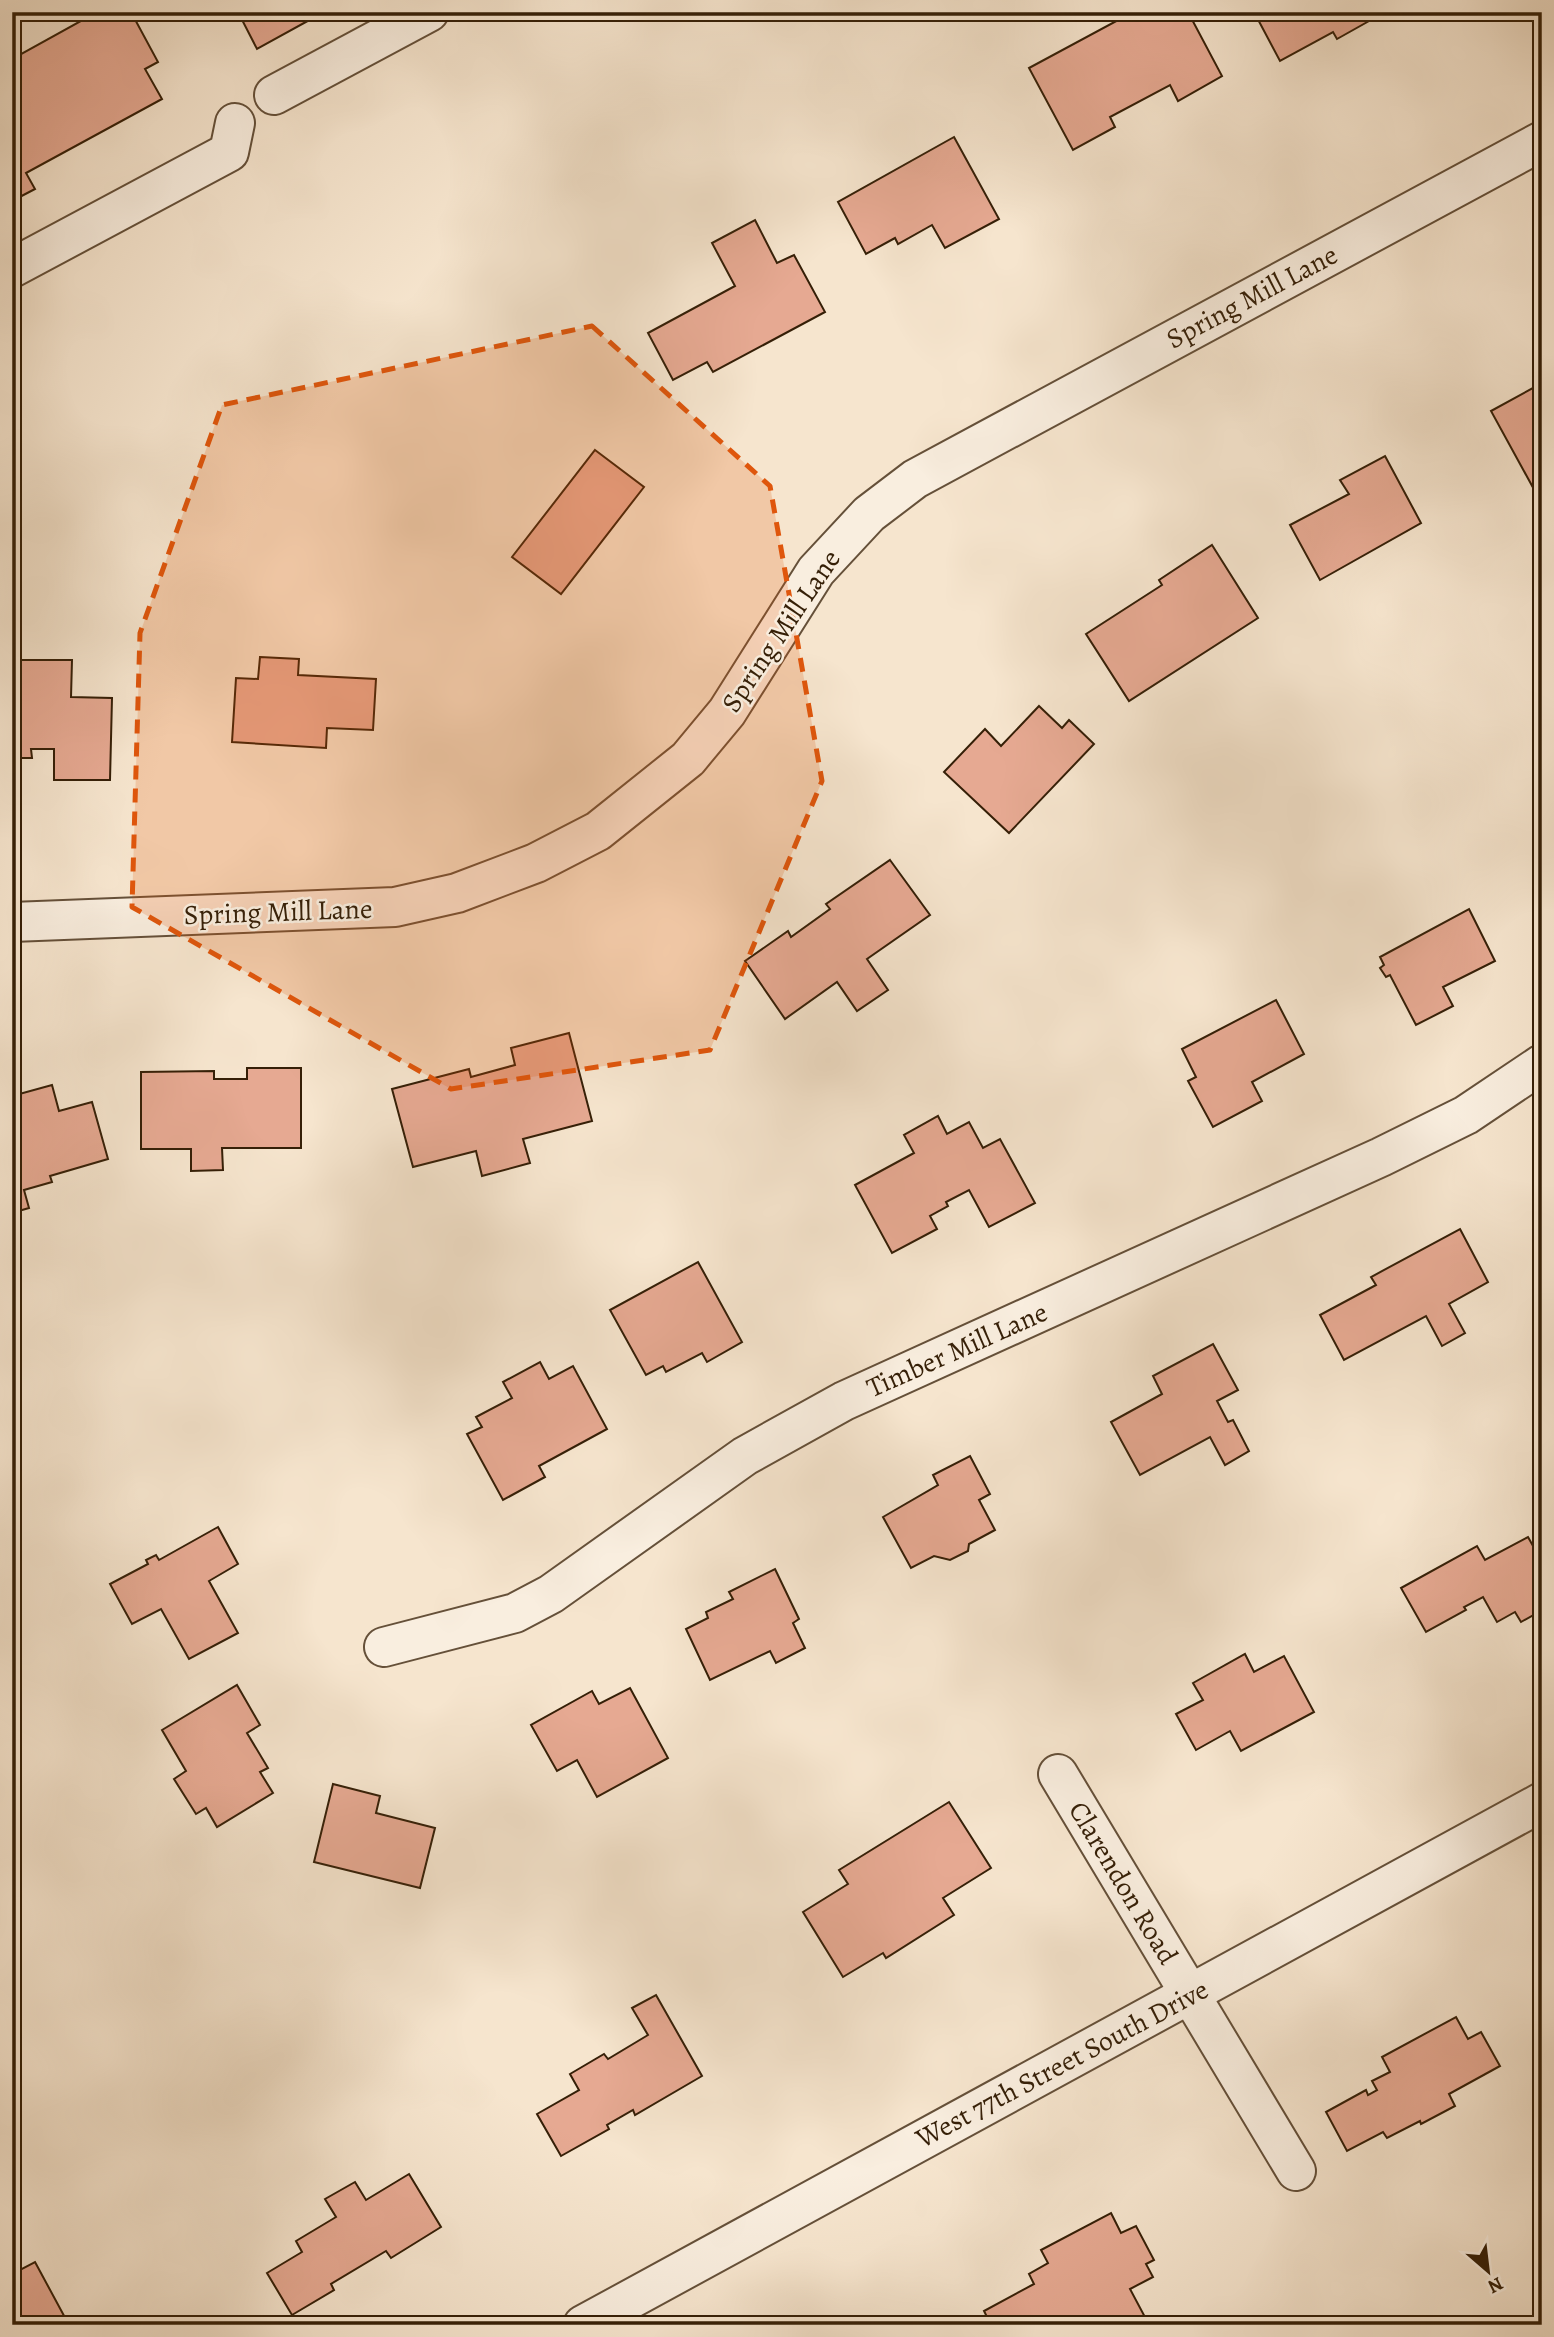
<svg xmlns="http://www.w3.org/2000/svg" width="1554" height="2337" font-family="Alegreya,serif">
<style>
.building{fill:#e6a992;stroke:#351f07;stroke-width:2}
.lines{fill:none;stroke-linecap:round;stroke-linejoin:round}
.minor-casing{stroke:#655039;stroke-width:42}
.minor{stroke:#f9eedf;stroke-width:38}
.marked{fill:#df560c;fill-opacity:0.2;stroke:#df560c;stroke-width:5;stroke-dasharray:14 9;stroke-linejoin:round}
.labels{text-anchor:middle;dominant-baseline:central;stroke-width:5;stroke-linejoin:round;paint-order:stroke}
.street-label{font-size:28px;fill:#351f07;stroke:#f9eedf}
</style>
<rect width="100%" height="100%" fill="#f6e5ce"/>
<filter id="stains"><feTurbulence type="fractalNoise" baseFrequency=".00286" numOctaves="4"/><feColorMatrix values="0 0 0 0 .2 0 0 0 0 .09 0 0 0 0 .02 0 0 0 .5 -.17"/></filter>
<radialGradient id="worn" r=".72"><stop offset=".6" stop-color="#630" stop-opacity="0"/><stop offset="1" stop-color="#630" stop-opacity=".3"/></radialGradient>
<g class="building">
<polygon points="97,12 131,12 158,62 145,69 162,99 26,173 35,189 12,201 12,59"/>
<polygon points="238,12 324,12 257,49"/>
<polygon points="1133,12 1188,12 1222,76 1178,101 1170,85 1110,117 1115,127 1073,150 1029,68"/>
<polygon points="1254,12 1385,12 1337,39 1333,32 1280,61"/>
<polygon points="954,137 999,219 945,248 932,225 898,244 895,238 866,254 838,202"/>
<polygon points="755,220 777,263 794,255 825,312 713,372 707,362 673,380 648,333 735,286 712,243"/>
<polygon points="1542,383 1542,504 1491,411"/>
<polygon points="595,450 644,487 561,594 512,557"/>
<polygon points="1385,456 1421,523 1320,580 1290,525 1349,494 1340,480"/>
<polygon points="1212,545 1258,618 1129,701 1086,634 1162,585 1159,580"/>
<polygon points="260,657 299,659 298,675 376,679 373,730 327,728 326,748 232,742 236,678 258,679"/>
<polygon points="12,660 72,660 71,697 112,698 110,780 54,780 54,749 31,749 32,758 12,758"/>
<polygon points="1039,706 1062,728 1069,720 1094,744 1009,833 944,772 985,729 1001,746"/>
<polygon points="890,860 930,915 867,959 888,990 857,1011 837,982 785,1019 745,961 788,931 791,937 830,909 826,904"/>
<polygon points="1469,909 1495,961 1443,987 1453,1006 1416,1025 1390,975 1386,977 1380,968 1384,965 1380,957"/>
<polygon points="1276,1000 1304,1054 1252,1082 1262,1101 1213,1127 1188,1081 1196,1077 1182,1049"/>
<polygon points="569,1033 592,1121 523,1139 530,1163 482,1176 476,1151 413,1167 392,1089 469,1069 471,1077 515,1065 511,1048"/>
<polygon points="247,1068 301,1068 301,1148 222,1148 223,1170 191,1171 191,1149 141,1149 141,1072 214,1071 214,1079 247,1079"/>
<polygon points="52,1085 59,1111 92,1102 108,1159 50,1176 52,1182 24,1190 29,1208 12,1213 12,1096"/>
<polygon points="938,1116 947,1134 969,1122 983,1148 1000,1139 1035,1203 989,1227 969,1190 946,1202 948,1206 930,1216 937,1229 892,1253 855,1185 914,1153 904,1135"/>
<polygon points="1460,1229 1488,1282 1449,1304 1465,1333 1442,1346 1426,1316 1344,1360 1320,1315 1376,1285 1371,1277"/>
<polygon points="698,1262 742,1342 707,1362 702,1353 666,1372 663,1366 646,1375 610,1310"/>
<polygon points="1213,1344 1238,1390 1217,1401 1228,1422 1233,1420 1249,1451 1225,1465 1210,1437 1140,1475 1111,1422 1162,1394 1153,1376"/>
<polygon points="540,1362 549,1379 573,1366 607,1429 539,1466 545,1477 503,1500 467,1434 482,1427 476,1417 512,1398 503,1382"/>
<polygon points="970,1456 990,1494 979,1500 995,1530 969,1544 968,1551 950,1560 934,1556 911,1568 883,1517 938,1485 933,1475"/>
<polygon points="218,1527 238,1564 209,1581 238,1633 189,1659 161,1609 132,1624 110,1584 148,1564 146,1560 156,1555 159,1560"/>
<polygon points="1528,1537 1542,1562 1542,1603 1534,1607 1537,1613 1521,1622 1515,1612 1497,1622 1483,1597 1464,1607 1466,1610 1426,1632 1401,1588 1477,1546 1485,1560"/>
<polygon points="775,1569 799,1619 793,1623 805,1648 776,1663 770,1651 710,1680 686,1629 708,1618 706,1612 733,1599 729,1592"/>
<polygon points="1245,1654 1254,1672 1284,1656 1314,1712 1241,1751 1230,1731 1196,1750 1176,1714 1203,1700 1193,1683"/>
<polygon points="237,1685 260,1725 247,1733 268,1768 260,1772 273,1793 217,1827 206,1808 196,1814 174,1779 186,1771 162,1730"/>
<polygon points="630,1688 668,1758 597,1797 577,1760 557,1771 531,1725 592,1691 599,1704"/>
<polygon points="333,1784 380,1796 376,1813 435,1828 420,1888 314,1862"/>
<polygon points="949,1802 991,1868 943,1898 954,1915 886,1958 883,1953 843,1977 803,1912 848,1884 839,1870"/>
<polygon points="656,1995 702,2076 635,2115 633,2110 607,2125 609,2129 561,2156 537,2114 579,2090 570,2074 604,2054 608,2059 648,2035 632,2008"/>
<polygon points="1456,2017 1468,2039 1481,2032 1500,2066 1449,2094 1455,2106 1421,2124 1420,2121 1387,2138 1383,2132 1347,2151 1326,2112 1366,2090 1368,2095 1377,2090 1372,2081 1390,2072 1382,2057"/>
<polygon points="409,2174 441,2227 391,2258 386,2251 331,2284 334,2290 292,2315 267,2273 302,2252 296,2241 336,2217 325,2199 355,2182 366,2200"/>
<polygon points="1111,2213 1121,2233 1136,2226 1154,2260 1146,2264 1153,2277 1130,2289 1146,2319 1134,2325 991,2325 984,2311 1034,2284 1029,2274 1048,2263 1041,2250"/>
<polygon points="35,2262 69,2325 12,2325 12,2274"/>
</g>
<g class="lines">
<defs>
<g id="minor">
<polyline points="274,95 429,12"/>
<polyline points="12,268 229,152 235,123"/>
<polyline points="12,922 395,907 457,893 536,863 598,831 688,759 727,712 816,571 869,514 915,479 1542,141"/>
<polyline points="384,1647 515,1613 551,1594 745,1456 844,1401 1381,1157 1466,1115 1542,1064"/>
<polyline points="1058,1774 1296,2171"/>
<polyline points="583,2325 1542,1802"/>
</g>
</defs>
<use href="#minor" class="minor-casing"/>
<use href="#minor" class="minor"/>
</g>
<path class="marked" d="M592 326 770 486 822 781 710 1050 451 1089 132 907 140 633 222 405Z"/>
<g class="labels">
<g class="street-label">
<text transform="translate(1252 297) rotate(-28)">Spring Mill Lane</text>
<text transform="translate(781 631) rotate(-56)">Spring Mill Lane</text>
<text transform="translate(278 912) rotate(-2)">Spring Mill Lane</text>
<text transform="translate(957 1350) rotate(-24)">Timber Mill Lane</text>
<text transform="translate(1123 1883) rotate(59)">Clarendon Road</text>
<text transform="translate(1062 2064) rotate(-28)">West 77th Street South Drive</text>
</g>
</g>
<rect width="1554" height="2337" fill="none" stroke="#f6e5ce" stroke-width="42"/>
<rect x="14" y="14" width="1526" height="2309" fill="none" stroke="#351f07" stroke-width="3.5"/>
<rect x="21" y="21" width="1512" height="2295" fill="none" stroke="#351f07" stroke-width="2"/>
<g transform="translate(1488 2271) rotate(152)" stroke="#f9eedf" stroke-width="5" paint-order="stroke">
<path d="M0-5L12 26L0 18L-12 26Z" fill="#351f07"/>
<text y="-10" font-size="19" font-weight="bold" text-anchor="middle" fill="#351f07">N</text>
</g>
<rect width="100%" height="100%" filter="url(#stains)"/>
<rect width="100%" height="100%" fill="url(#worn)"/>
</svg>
